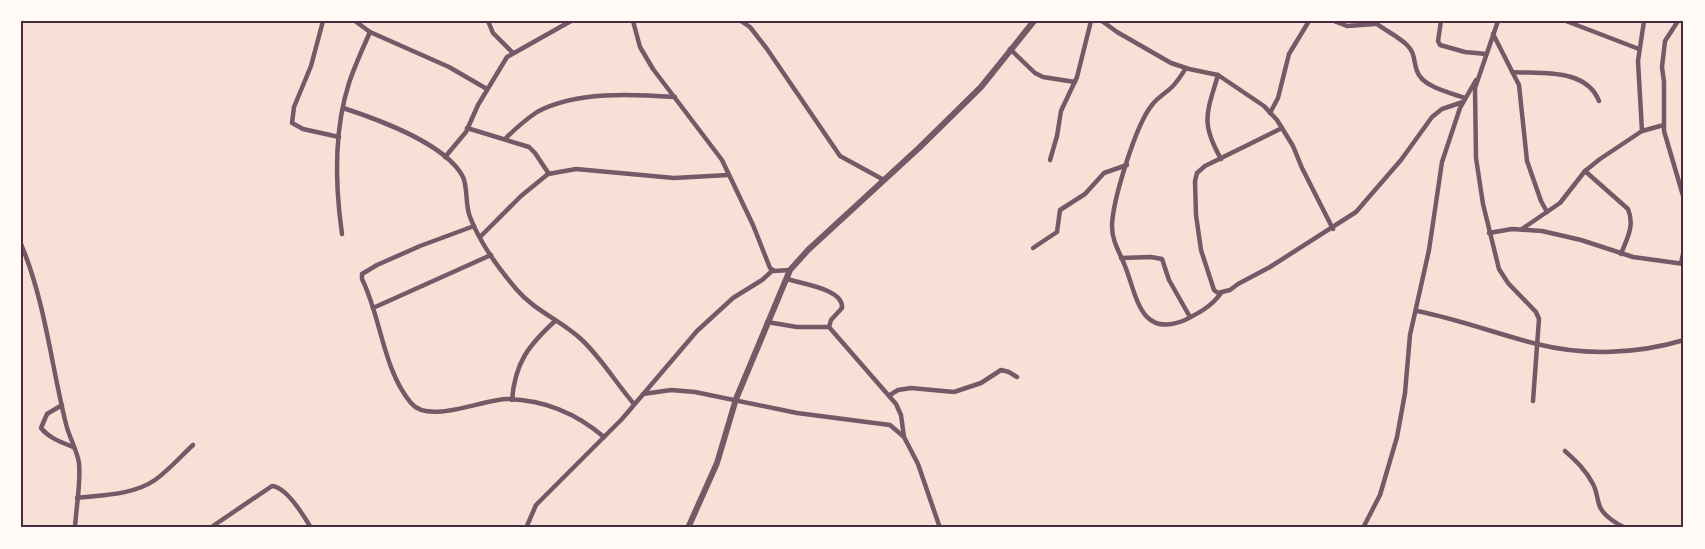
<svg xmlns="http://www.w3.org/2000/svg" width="1705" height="549" font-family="'DM Sans',sans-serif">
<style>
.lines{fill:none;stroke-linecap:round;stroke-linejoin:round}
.minor{stroke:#755966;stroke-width:4.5}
.tertiary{stroke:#755966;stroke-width:6}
.neatline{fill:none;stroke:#4a2c40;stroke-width:2}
</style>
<rect width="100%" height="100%" fill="#f7e1d7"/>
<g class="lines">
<g class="minor">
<polyline points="323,21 311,66 294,107 292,123 303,129 339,137"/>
<polyline points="355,21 370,32 449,67 487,89"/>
<polyline points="488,21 493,33 513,53"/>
<polyline points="633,21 640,47 653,69 722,160 753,225 770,268 774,271 790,270"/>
<polyline points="741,21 750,27 767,49 840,156 884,180"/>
<polyline points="1102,21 1117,32 1171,63 1189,69 1218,75 1264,106 1277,120 1293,146 1302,168 1333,229"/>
<polyline points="1334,21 1347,26 1375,24"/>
<path d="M1373 21C1384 30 1398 36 1407 45 1416 54 1413 61 1417 71 1422 87 1451 93 1465 98"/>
<polyline points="1441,21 1438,41 1440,45 1465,52 1486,54"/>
<polyline points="1498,21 1475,88 1476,158 1483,204 1499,269 1508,283 1536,312 1539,319 1533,401"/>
<polyline points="1566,21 1639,49"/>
<polyline points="1678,21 1665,41 1662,67 1664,82 1664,131 1684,199"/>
<polyline points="1493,34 1519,85 1527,161 1541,201 1547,212"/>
<polyline points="1010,49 1035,73 1043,77 1075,82"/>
<path d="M1186 68C1182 74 1178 81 1172 87 1166 93 1157 98 1152 105 1136 124 1112 202 1112 227 1112 241 1120 253 1125 266 1137 296 1140 339 1185 320 1199 313 1212 306 1221 293"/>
<path d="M1512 72C1542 74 1586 68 1599 101"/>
<path d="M1218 75C1207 113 1200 122 1221 159"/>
<path d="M343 108C377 119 446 144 463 177 468 188 465 205 470 217 480 243 499 269 517 290 535 311 562 321 582 340 602 359 616 383 634 404"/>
<polyline points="1270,113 1278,98 1289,54 1309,21"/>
<polyline points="467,128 529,147 535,153 549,174"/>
<polyline points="1282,128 1205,166 1197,173 1195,181 1196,215 1201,250 1214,290 1218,293 1230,290 1238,284 1270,267 1356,212 1401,160 1432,117 1442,109 1463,102"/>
<polyline points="1642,131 1638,61 1644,21"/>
<path d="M505 139C515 129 525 120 537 112 576 91 632 94 675 97"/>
<polyline points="445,157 466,132 478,105 507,57 571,21"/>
<polyline points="1050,160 1057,136 1061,111 1077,77 1091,21"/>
<path d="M1585 171 1628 209C1635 226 1627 238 1621 254"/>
<path d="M474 226 420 246 377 265 362 274V279C381 317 383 370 411 403 429 425 482 399 508 399 544 400 577 414 604 437"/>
<polyline points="1522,229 1560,203 1585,171 1600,159 1642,131 1664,125"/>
<polyline points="1489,233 1512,229 1542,231 1581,240 1633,257 1684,264"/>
<path d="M342 234C335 185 334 130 349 83 355 65 363 48 370 32"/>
<polyline points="480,237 521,196 548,174 576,169 674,178 728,175"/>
<path d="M21 244C45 301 51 364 66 424 69 437 77 450 79 463 81 484 76 507 75 528"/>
<polyline points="1033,248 1057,232 1060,210 1085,194 1104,173 1127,165"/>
<polyline points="1121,258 1151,257 1162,259 1169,280 1190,317"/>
<polyline points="1681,263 1684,250"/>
<path d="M787 279C802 284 844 289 842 308L831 320 829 327 896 404 901 415 904 437"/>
<polyline points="373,308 491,255"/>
<path d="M1417 311C1458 319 1497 334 1537 344 1584 356 1638 354 1684 340"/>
<polyline points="767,322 797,327 829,327"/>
<polyline points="643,394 671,390 695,392 797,413 890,425 904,437 918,464 940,528"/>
<polyline points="890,395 898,390 911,388 954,392 981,383 1001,370 1009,372 1017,377"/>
<path d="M512 400C515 362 529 345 555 321"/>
<path d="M62 405 47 414 41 428C49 438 61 442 73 447"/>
<path d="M1565 451C1576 461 1586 470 1593 484 1597 491 1597 500 1600 507 1604 516 1618 525 1626 528"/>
<path d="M77 498C103 495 133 495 155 480 169 470 181 456 193 445"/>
<path d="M210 528 272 486C286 487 304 516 311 528"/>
<polyline points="526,528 536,505 622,419 697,331 733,298 762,280 773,270"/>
<polyline points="1363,528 1380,495 1397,437 1405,393 1410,335 1429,250 1442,162 1460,108 1476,80"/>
</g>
<polyline class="tertiary" points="688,528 717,463 736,399 790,270 808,250 920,147 981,87 1034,21"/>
</g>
<rect width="1705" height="549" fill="none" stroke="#fffaf5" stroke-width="45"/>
<rect x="22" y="22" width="1660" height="504" class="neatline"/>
</svg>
